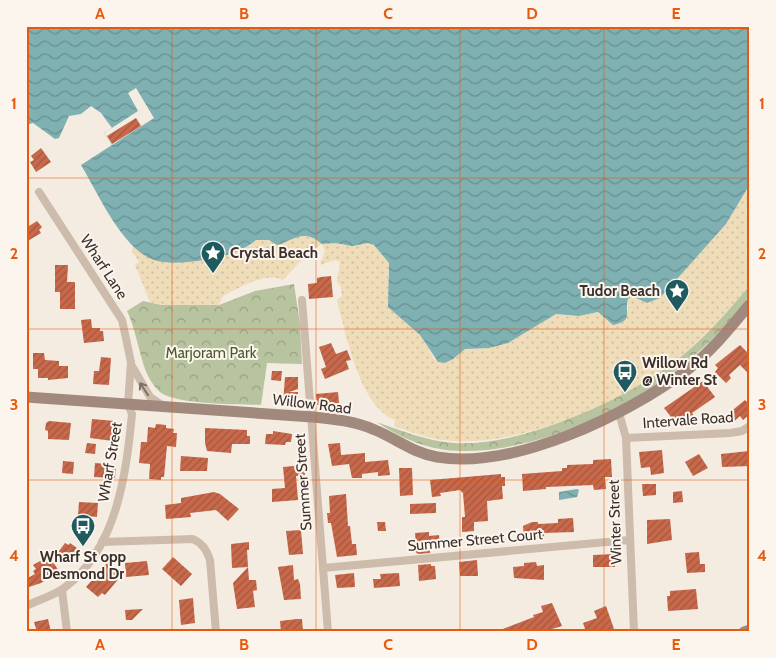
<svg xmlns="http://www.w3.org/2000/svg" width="776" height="658" font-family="Cabin,sans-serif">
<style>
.forest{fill:url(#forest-crowns)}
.sand{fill:url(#sand-dots)}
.water{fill:url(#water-waves)}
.pier{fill:#f4ebe1}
.building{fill:url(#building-hatch)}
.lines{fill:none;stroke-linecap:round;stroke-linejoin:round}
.minor{stroke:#cdbbac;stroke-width:8}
.secondary{stroke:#a18a7d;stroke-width:11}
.oneway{stroke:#7d6f65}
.grid{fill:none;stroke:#e8590c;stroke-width:1;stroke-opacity:0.55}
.labels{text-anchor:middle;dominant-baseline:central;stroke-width:4;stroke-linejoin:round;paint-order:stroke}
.poi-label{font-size:15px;font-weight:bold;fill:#3b302b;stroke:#fbf5ee;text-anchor:start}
.street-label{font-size:15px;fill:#3b302b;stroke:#fbf5ee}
.park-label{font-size:15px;fill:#4a5a2e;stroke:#fbf5ee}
.neatline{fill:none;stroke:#e8590c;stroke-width:2}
.grid-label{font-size:16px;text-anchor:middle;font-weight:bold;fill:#e8590c}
</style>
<defs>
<pattern id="forest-crowns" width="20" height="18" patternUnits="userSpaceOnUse" patternTransform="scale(1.25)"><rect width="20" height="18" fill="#b8c4a0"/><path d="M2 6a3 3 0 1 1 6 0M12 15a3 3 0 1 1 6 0" fill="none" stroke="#97a083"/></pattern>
<pattern id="sand-dots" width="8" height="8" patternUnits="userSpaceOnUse" patternTransform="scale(1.25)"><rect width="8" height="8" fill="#efdcb8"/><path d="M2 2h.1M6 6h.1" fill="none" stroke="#cebd9e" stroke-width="1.8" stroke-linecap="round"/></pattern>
<pattern id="water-waves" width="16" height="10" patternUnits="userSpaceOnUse" patternTransform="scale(1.25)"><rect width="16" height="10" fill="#7fb0b2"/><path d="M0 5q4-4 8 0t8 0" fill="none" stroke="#699091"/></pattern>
<pattern id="building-hatch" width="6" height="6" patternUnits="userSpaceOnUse" patternTransform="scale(1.25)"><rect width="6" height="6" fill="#c8694b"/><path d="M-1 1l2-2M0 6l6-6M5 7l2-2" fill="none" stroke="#a4573f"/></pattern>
</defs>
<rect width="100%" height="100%" fill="#f4ebe1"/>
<g class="forest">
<path d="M294 284 300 324 302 364 267 363 261 405C239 404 176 405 160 392 152 385 147 375 144 366 138 348 135 328 127 311L143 301 162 305H219L255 291Z"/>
<path d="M750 285C750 301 738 310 728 322 671 390 551 453 461 451 431 451 402 439 377 422 402 431 427 441 454 443 520 448 626 399 678 359 705 338 728 311 750 285Z"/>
</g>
<path class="sand" d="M750 184V285C729 310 707 335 681 356 628 400 523 446 453 441 433 440 413 433 394 426L395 420C359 406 346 334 337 300L342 296 341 287 337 282 340 262 335 260 320 265 325 251 322 244 308 253 283 280C266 271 239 288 223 296L219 305H162L150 302 135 265 139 262 132 251 133 245 146 256 212 259 249 247 256 240 263 239 282 243C295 235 309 233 322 244L335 243 343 245 368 243 374 245 389 263 388 278 405 321 420 335 435 360 453 359 465 349 489 348 508 343 556 314 579 316 598 312 609 322 628 310V299L632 296 647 303 660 298 726 224Z"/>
<g class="water">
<path d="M26 26H750V184L726 224 660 298 647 303 632 296 628 299C624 314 634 320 613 325L598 312 579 316 556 314 508 343 489 348 465 349 453 359 445 363 438 362 420 335 388 307 389 263 374 245 368 243 352 246 335 243 322 244C303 228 295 240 277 245L269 240H256C243 252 222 257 204 260 189 262 169 265 154 260 122 249 98 193 81 165L112 145 104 133 112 128 101 113 91 106 81 114 69 116 59 138 55 139 33 123 26 125Z"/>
<polygon points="577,489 579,490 577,497 559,500 559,492"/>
</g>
<polygon class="pier" points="136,88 154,118 112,145 104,133 138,111 128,93"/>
<g class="building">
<polygon points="136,118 141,126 112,144 107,136"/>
<polygon points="41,148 51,162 36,172 30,162 34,160 31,156"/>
<polygon points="37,221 42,227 39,230 41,233 26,242 26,228"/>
<polygon points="55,265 68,265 67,282 75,282 75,309 60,309 60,292 55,292"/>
<polygon points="331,276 333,297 309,299 308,284 317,283 317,278 321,277"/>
<polygon points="91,319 92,328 100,328 100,331 103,331 104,341 84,343 81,320"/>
<polygon points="331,343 336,354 347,350 351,360 346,361 349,369 325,379 321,369 326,367 319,347"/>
<polygon points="740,345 750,355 750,375 740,365 729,375 731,378 726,383 715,372 718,368 715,365"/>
<polygon points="33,353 44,353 45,360 59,361 59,366 68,366 68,378 48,380 48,378 38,378 38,369 33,369"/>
<polygon points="101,357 111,358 109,385 93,384 94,371 99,371"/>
<polygon points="272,371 282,371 281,381 271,380"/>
<polygon points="285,377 298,377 298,389 289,392 298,392 297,403 283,403"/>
<polygon points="703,381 715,397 692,413 695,417 682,425 675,422 664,408"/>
<polygon points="338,392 339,403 317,405 316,394"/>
<polygon points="745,400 750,405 750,414 743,420 740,416 731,424 724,417"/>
<polygon points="92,419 115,421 113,441 90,438"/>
<polygon points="49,421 71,423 69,440 48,439 48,431 45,430 46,423"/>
<polygon points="156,424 166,425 166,428 174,429 173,433 177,433 176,447 167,446 164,477 161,477 161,480 149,479 150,464 139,463 141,442 147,442 148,427 155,428"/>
<polygon points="205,428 247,430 247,436 250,436 250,444 232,444 231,453 207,451 205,443"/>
<polygon points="273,431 292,434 291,442 286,442 285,445 265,444 266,434 273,434"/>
<polygon points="87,443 96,444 95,454 85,453"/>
<polygon points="340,443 341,455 365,453 365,462 388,460 390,475 378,476 378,472 362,474 362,478 352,478 349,464 332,466 328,444"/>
<polygon points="662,450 664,473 651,475 650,467 641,468 639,452"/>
<polygon points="749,451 750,466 722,467 721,454"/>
<polygon points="699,454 708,468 693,476 685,462"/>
<polygon points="181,456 208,458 207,471 180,471"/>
<polygon points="611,459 612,477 605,477 606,489 594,490 593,485 546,487 546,489 523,491 522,474 562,471 562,468 567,468 567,465 593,464 593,460"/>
<polygon points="63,461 74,462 73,474 62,473"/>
<polygon points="95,463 116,465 115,478 94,477"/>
<polygon points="304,465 305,475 296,476 298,500 272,502 272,489 285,488 283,467"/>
<polygon points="399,468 412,468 413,495 400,496"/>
<polygon points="501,474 501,477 505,477 505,486 502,486 503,499 487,501 488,521 474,522 474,531 462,532 462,517 465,517 463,493 460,490 440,493 441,496 432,497 430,480"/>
<polygon points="642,484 656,484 656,495 643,496"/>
<polygon points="682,491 683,502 673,503 673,492"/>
<polygon points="214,492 220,494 239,509 228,521 216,510 190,513 191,517 166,519 165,505 181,503 181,498"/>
<polygon points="346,494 348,526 350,526 352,544 356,544 357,555 337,557 331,523 328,523 327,513 330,513 329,496"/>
<polygon points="79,502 98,503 97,517 78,515"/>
<polygon points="436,503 436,513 410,514 410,504"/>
<polygon points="573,518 574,532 544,533 544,536 540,538 524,537 523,526 532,522 538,522 538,524 558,523 558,519"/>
<polygon points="670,519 672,540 647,544 647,520"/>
<polygon points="377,522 385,522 386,531 378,531"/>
<polygon points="301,530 303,554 289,555 286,531"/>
<polygon points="429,532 429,536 439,535 440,547 430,548 430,553 418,554 412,549 416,545 415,533"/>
<polygon points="249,542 249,550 247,550 248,567 232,568 231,544"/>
<polygon points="65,543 69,545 70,543 77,548 68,563 56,555"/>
<polygon points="699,552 700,564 705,564 705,572 687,573 685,553"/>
<polygon points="615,554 615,567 593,567 593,555"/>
<polygon points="173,557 192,574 181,586 162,569"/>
<polygon points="51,559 59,571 41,583 26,588 26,579 35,574 33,571 36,569 33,565 42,560 44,563"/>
<polygon points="477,560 478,576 460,576 459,562"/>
<polygon points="147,561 149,575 126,577 125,563"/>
<polygon points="536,562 537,566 544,565 544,580 514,578 513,567 524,566 524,563"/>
<polygon points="107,563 121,576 105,595 102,593 98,597 86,587"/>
<polygon points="431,564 431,566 435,566 436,579 419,581 418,565"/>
<polygon points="293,565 294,580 298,579 300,584 301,599 284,600 278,567"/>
<polygon points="248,567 249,580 256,580 257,590 253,591 255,607 237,609 233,583"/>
<polygon points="354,573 355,587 337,588 335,575"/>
<polygon points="399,573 400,586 374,588 373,579 381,579 380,574"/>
<polygon points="696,589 698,609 668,611 667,596 670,596 670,591"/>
<polygon points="193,598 195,623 181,625 179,600"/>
<polygon points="552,603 562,626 552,629 553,632 495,632 534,617 533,615 543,612 541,606"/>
<polygon points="606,606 614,629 606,632 586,632 583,623 597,618 594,611"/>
<polygon points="143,609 132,620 126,620 125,610"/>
<polygon points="48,619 51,632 37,632 34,622"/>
<polygon points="297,619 302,619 303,632 281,632 280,621"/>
</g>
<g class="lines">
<g class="minor">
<polyline points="302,300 328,632"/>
<polyline points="132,366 150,397 162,405"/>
<polyline points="619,413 626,438 634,632"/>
<polyline points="626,438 730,433 742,431 750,426"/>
<path d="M102 542 193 539C203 544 206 549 210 560L216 632"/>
<polyline points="323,568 629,540"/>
<polyline points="62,590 67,632"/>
<path d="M26 606C38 600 53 596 64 588 117 549 126 475 132 414L128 404 131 362 122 320 39 192"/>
</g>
<g class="secondary">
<path d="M26 397 312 417C333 419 355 421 375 430 397 439 413 453 437 457 514 470 627 415 687 370 711 352 731 327 750 304"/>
<polyline points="744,632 750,630"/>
</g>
</g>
<defs><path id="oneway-shaft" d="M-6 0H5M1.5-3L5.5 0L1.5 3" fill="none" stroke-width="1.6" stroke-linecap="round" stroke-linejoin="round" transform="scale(1.25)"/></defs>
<use class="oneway" href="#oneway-shaft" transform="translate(144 389) rotate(-123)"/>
<path class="grid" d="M172 26V632M316 26V632M460 26V632M604 26V632M26 178H750M26 329H750M26 480H750"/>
<defs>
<symbol id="sight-pin" viewBox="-11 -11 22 30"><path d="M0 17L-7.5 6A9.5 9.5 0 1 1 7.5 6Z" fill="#1f5a5e" stroke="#fbf5ee"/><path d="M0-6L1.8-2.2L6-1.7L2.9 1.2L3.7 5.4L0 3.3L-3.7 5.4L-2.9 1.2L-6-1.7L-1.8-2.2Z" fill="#fff"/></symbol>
<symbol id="bus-pin" viewBox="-11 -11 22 30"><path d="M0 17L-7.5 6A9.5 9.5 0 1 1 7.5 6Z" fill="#1f5a5e" stroke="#fbf5ee"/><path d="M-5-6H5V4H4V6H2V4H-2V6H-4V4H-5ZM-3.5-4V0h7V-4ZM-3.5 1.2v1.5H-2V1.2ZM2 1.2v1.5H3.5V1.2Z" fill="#fff"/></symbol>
</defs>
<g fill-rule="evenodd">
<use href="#sight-pin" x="199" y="239" width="28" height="38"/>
<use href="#sight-pin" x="663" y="277" width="28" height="38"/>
<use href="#bus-pin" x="611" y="358" width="28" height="38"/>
<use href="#bus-pin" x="69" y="512" width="28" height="38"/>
</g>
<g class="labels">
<g class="poi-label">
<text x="230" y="253">Crystal Beach</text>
<text x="660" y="291" text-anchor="end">Tudor Beach</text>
<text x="642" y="363">Willow Rd<tspan x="642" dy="17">@ Winter St</tspan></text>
<text x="83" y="557" text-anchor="middle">Wharf St opp<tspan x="83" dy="17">Desmond Dr</tspan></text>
</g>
<g class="street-label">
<text transform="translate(104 267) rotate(57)">Wharf Lane</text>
<text transform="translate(312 404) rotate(7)">Willow Road</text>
<text transform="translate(688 420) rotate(-4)">Intervale Road</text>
<text transform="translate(110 462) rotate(-80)">Wharf Street</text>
<text transform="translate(303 482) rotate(-94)">Summer Street</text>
<text transform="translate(615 522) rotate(-92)">Winter Street</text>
<text transform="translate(475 540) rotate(-5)">Summer Street Court</text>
</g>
<g class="park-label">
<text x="211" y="353">Marjoram Park</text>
</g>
</g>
<rect width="776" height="658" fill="none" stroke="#fbf5ee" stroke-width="55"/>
<rect x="28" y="28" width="720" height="602" class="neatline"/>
<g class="grid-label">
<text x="100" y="19">A</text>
<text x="244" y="19">B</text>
<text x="388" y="19">C</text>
<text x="532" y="19">D</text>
<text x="676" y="19">E</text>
<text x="14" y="109">1</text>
<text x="762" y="109">1</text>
<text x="14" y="259">2</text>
<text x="762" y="259">2</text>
<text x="14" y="410">3</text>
<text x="762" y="410">3</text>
<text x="14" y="561">4</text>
<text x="762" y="561">4</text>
<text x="100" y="650">A</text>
<text x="244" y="650">B</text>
<text x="388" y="650">C</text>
<text x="532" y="650">D</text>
<text x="676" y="650">E</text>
</g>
</svg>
